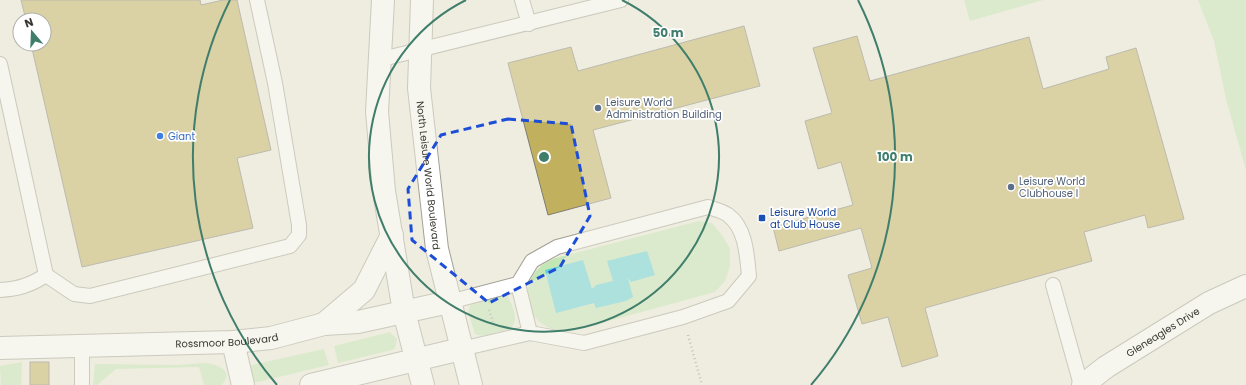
<svg xmlns="http://www.w3.org/2000/svg" width="1246" height="385" font-family="Poppins,sans-serif">
<style>
.green{fill:#c3e6b5}
.water{fill:#5dd2db}
.building{fill:#c1b05e;stroke:#7f7d72}
.lines{fill:none;stroke-linecap:round;stroke-linejoin:round}
.service-casing{stroke:#a2a094;stroke-width:16}
.tertiary-casing{stroke:#a2a094;stroke-width:24}
.path{stroke:#95938b;stroke-width:2.5;stroke-dasharray:1 3;stroke-linecap:butt}
.service{stroke:#fff;stroke-width:14}
.tertiary{stroke:#fff;stroke-width:22}
.marked{fill:none;stroke:#1d4ed8;stroke-width:3;stroke-dasharray:8 5;stroke-linejoin:round}
.ring{fill:none;stroke:#3f7e6b;stroke-width:2}
.service-dot{fill:#5c6f8a;stroke:#fff;stroke-width:1.5}
.shop-dot{fill:#3f7fe0;stroke:#fff;stroke-width:1.5}
.transit-dot{fill:#1a4fb4;stroke:#fff;stroke-width:1.5}
.labels{text-anchor:middle;dominant-baseline:central;stroke-width:3.5;stroke-linejoin:round;paint-order:stroke}
.service-label{font-size:10px;fill:#4e5e75;stroke:#fff;text-anchor:start}
.shop-label{font-size:10px;fill:#366cbe;stroke:#fff;text-anchor:start}
.street-label{font-size:10px;fill:#373631;stroke:#fff}
.transit-label{font-size:10px;fill:#164399;stroke:#fff;text-anchor:start}
.centre{fill:#3f7e6b;stroke:#fff;stroke-width:2}
.ring-label{font-size:12px;text-anchor:middle;font-weight:bold;fill:#3f7e6b;stroke:#fff;stroke-width:3.5;stroke-linejoin:round;paint-order:stroke}
</style>
<rect width="100%" height="100%" fill="#efece0"/>
<g class="green">
<polygon points="964,0 1043,0 970,21"/>
<polygon points="1198,0 1246,0 1246,170 1226,99 1214,41"/>
<path d="M699 221 712 223 722 235 730 249V266L725 281 715 292 572 331C566 330 559 331 553 329 525 320 519 287 540 267 544 263 551 260 556 258Z"/>
<path d="M506 294C512 303 521 322 509 329 505 331 501 331 497 332 488 335 483 337 475 334L468 312 471 303Z"/>
<polygon points="390,332 397,339 395,348 392,350 338,363 334,346"/>
<polygon points="324,349 329,365 258,382 254,382 250,378 249,368 252,365"/>
<polygon points="22,362 21,385 1,385 0,366"/>
<path d="M202 363C214 363 236 369 222 385H204L199 367 116 369 97 385H93L95 364 179 365Z"/>
</g>
<polygon class="water" points="647,251 655,275 631,282 628,278 633,297 626,301 596,308 594,303 556,313 545,270 583,260 592,289 596,285 613,281 607,261"/>
<g class="building">
<polygon points="21,0 200,0 201,5 223,0 237,0 271,150 237,158 253,228 82,267 31,44 44,44 44,20 26,20"/>
<polygon points="744,26 760,86 593,130 611,198 548,215 508,63 571,47 578,71"/>
<polygon points="857,36 870,81 1029,37 1043,89 1109,69 1106,57 1136,48 1184,219 1148,228 1145,215 1084,232 1092,261 925,308 938,356 902,367 888,317 862,324 848,275 872,268 861,228 779,251 773,227 853,205 841,162 818,169 805,121 832,113 813,48"/>
<rect x="30" y="362" width="19" height="23"/>
</g>
<g class="lines">
<defs>
<g id="service">
<polyline points="522,0 529,24"/>
<polyline points="378,60 621,0"/>
<polyline points="0,64 46,275 74,294 90,296 290,246 299,235 299,225 275,83 257,0"/>
<polyline points="518,284 530,333"/>
<polyline points="1053,285 1081,385"/>
<path d="M0 290C18 289 31 285 46 275"/>
<path d="M449 302 518 284 532 261 557 247 708 207C714 209 723 211 728 215 746 228 747 256 749 276L728 301 683 317 584 343 530 333 461 349"/>
<polyline points="82,347 82,385"/>
</g>
<g id="tertiary">
<polyline points="383,0 377,112 384,191 404,312 423,385"/>
<path id="s1" d="M422 0 419 88 437 249 471 385"/>
<polyline points="324,324 364,290 392,235"/>
<polyline points="233,342 243,385"/>
<path id="s2" d="M0 348 233 342 271 338 324 324 358 322 449 302"/>
<polyline points="311,385 461,349"/>
<path id="s3" d="M1083 385 1106 367 1209 303 1246 286"/>
</g>
</defs>
<use href="#service" class="service-casing"/>
<use href="#tertiary" class="tertiary-casing"/>
<g class="path">
<polyline points="489,310 493,322"/>
<polyline points="688,335 702,385"/>
</g>
<use href="#service" class="service"/>
<use href="#tertiary" class="tertiary"/>
</g>
<path d="M0 0H1246V385H0ZM508 119 571 124 590 216 560 267 489 303 412 240 408 189 441 135Z" fill="#efece0" fill-opacity=".55" fill-rule="evenodd"/>
<path class="marked" d="M508 119 571 124 590 216 560 267 489 303 412 240 408 189 441 135Z"/>
<g class="ring">
<path d="M622 0A175 175 0 1 1 466 0"/>
<path d="M277 385A351 351 0 0 1 230 0M858 0A351 351 0 0 1 811 385"/>
</g>
<g class="service-dot">
<circle cx="598" cy="108" r="4"/>
<circle cx="1011" cy="187" r="4"/>
</g>
<circle class="shop-dot" cx="160" cy="136" r="4"/>
<rect class="transit-dot" x="758" y="214" width="8" height="8" rx="2"/>
<g class="labels">
<g class="service-label">
<text x="606" y="102">Leisure World<tspan x="606" dy="12">Administration Building</tspan></text>
<text x="1019" y="181">Leisure World<tspan x="1019" dy="12">Clubhouse I</tspan></text>
</g>
<g class="shop-label">
<text x="168" y="136">Giant</text>
</g>
<g class="street-label">
<text stroke="none"><textPath href="#s1" startOffset="176">North Leisure World Boulevard</textPath></text>
<text stroke="none"><textPath href="#s3" startOffset="96">Gleneagles Drive</textPath></text>
<text stroke="none"><textPath href="#s2" startOffset="227">Rossmoor Boulevard</textPath></text>
</g>
<g class="transit-label">
<text x="770" y="212">Leisure World<tspan x="770" dy="12">at Club House</tspan></text>
</g>
</g>
<circle cx="544" cy="157" r="6" class="centre"/>
<g class="ring-label">
<text x="668" y="37">50 m</text>
<text x="895" y="161">100 m</text>
</g>
<g transform="translate(32 32) rotate(341)"><circle r="19" fill="#ffffff" stroke="#afafad"/>
<path d="M0-3L7 15L0 10L-7 15Z" fill="#3f7e6b"/>
<text y="-6" font-size="11" font-weight="bold" text-anchor="middle" fill="#373631">N</text>
</g>
</svg>
